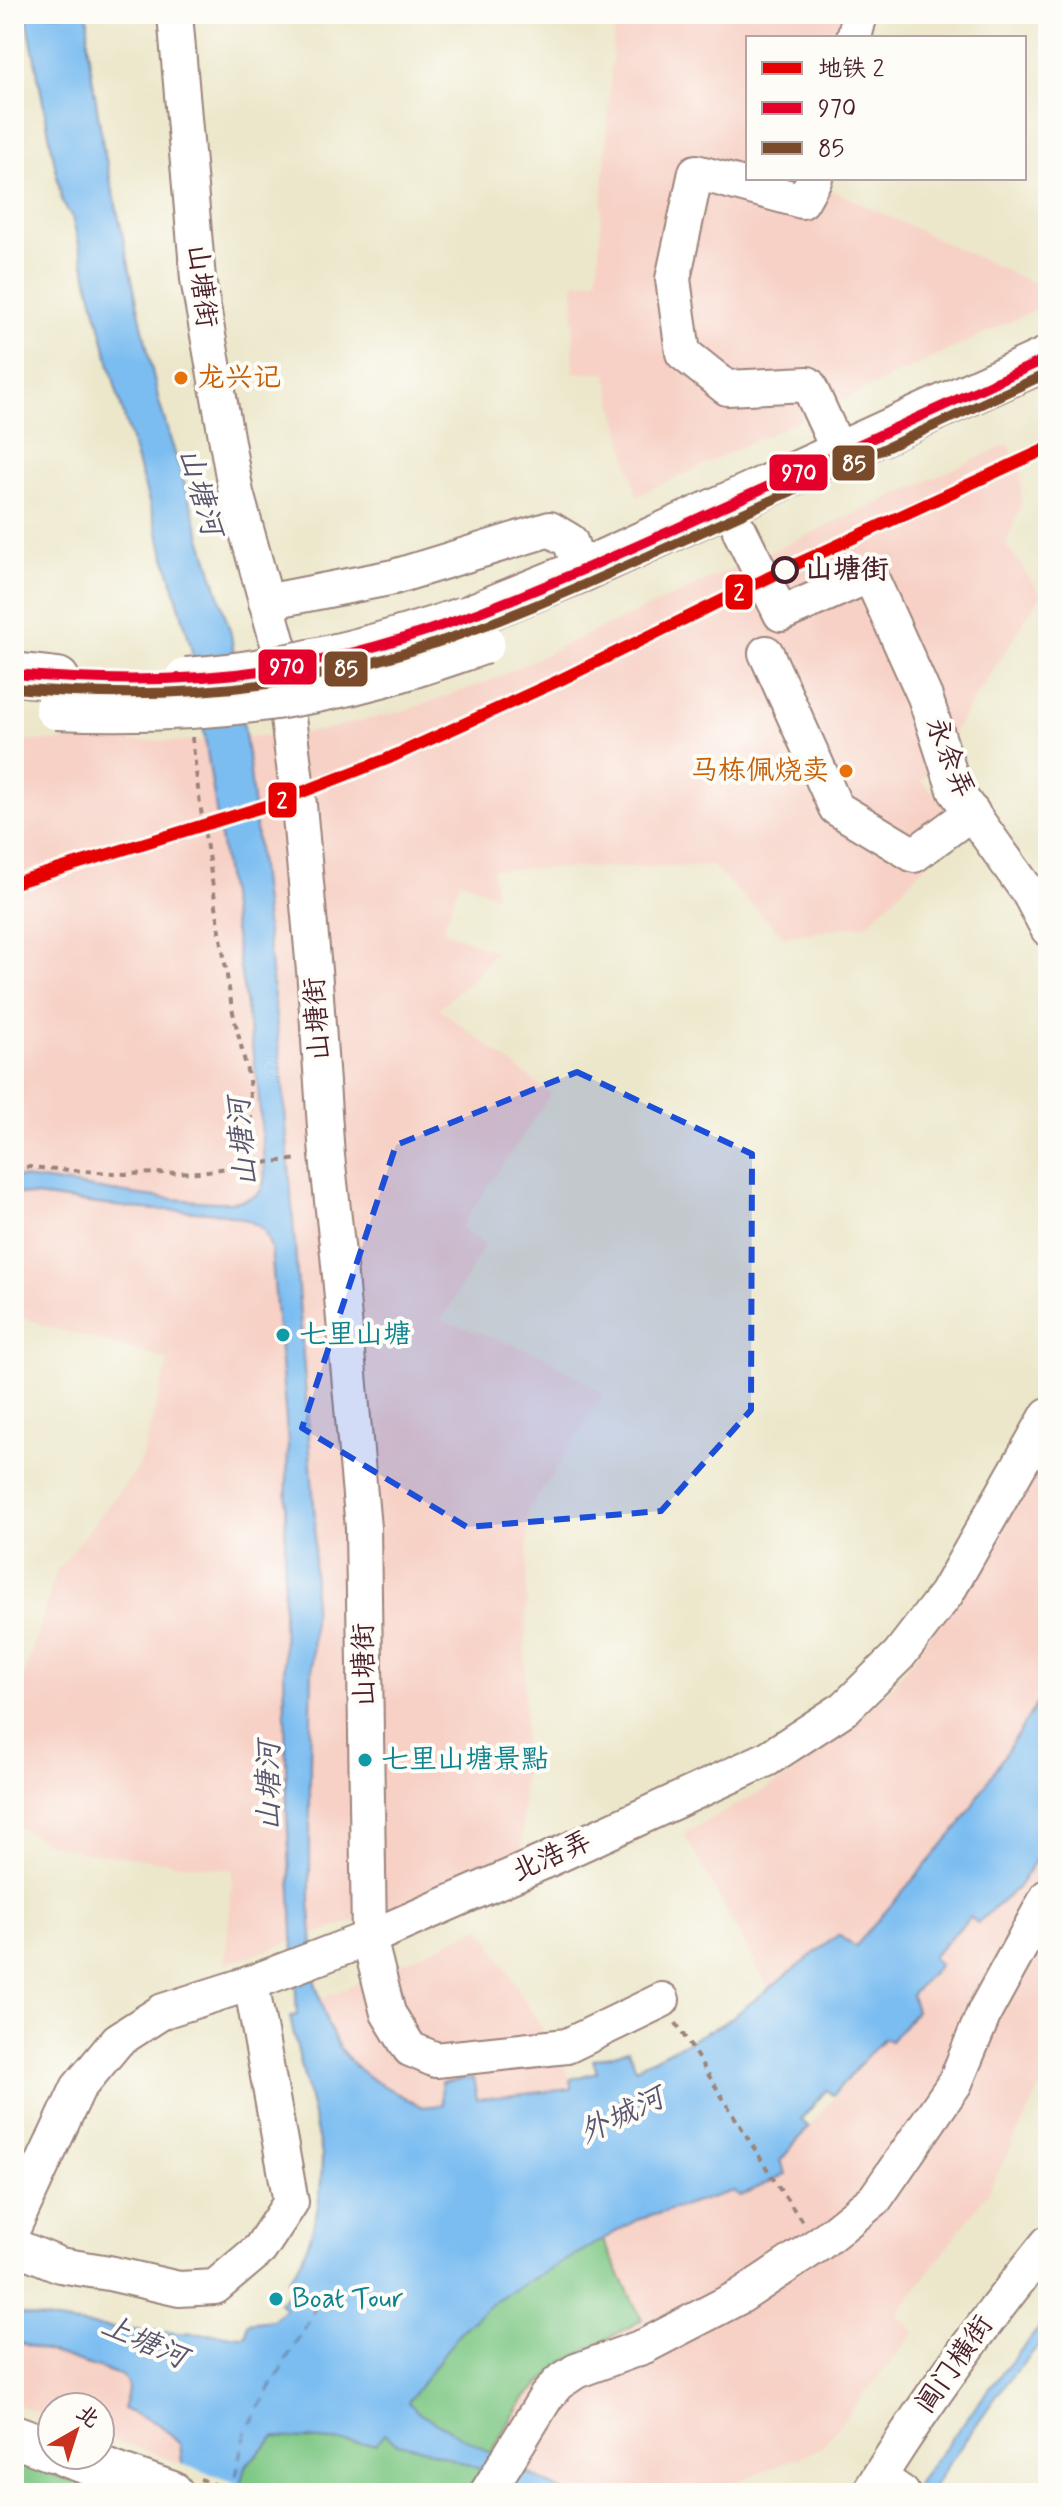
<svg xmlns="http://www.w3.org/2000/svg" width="1062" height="2507" font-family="Mynerve,'LXGW WenKai TC',sans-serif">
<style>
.built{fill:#f7d1c6}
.green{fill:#7ec885;stroke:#647458;stroke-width:2}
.water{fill:#7bbdf1;stroke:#626e8e;stroke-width:2}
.pier{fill:#ece7ca}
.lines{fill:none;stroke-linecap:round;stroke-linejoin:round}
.ferry{stroke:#5b5670;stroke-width:2;stroke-dasharray:10 8;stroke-linecap:butt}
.minor-casing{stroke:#9b837a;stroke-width:38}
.major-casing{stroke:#9b837a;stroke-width:46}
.path{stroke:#9b837a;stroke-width:4;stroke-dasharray:6 6;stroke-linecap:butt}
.minor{stroke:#fff;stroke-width:34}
.major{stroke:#fff;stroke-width:42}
.major-bridge-casing{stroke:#9b837a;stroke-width:46;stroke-linecap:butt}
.major-bridge{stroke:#fff;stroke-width:42}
.bus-1-casing{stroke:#fdfcf7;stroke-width:16}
.bus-2-casing{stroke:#fdfcf7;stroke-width:16}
.bus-1{stroke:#e4002b;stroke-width:10}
.bus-2{stroke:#7a4b2a;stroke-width:10}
.metro-1-casing{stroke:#fdfcf7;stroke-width:18}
.metro-1{stroke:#e60000;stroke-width:12}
.marked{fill:#1d4ed8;fill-opacity:0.2;stroke:#1d4ed8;stroke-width:6;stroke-dasharray:16 10;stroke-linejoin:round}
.food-dot{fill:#e8710a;stroke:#fdfcf7;stroke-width:3}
.stop-dot{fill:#fdfcf7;stroke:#4a1f2b;stroke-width:4}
.culture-dot{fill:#0f9aa8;stroke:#fdfcf7;stroke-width:3}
.labels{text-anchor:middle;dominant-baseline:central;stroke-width:8;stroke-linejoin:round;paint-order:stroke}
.street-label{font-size:28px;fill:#4a1f2b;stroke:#fdfcf7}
.food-label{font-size:28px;fill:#c56008;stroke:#fdfcf7;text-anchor:start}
.stop-label{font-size:28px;font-weight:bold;fill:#4a1f2b;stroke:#fdfcf7;text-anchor:start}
.culture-label{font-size:28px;fill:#0d838f;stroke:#fdfcf7;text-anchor:start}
.water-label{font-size:30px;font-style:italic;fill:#5b5670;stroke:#fdfcf7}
.line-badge{stroke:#fdfcf7;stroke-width:3}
.badge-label{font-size:22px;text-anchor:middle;font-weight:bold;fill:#fff}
</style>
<rect width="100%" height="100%" fill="#fdfcf7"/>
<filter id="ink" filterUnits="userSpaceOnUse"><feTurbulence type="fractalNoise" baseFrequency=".0125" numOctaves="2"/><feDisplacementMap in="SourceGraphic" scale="16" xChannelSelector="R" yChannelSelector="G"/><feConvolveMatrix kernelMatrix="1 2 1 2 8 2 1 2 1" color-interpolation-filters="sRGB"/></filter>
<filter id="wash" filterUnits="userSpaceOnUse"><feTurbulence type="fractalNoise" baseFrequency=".006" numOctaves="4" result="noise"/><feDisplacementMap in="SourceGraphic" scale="32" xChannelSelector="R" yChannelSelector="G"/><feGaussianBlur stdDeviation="1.8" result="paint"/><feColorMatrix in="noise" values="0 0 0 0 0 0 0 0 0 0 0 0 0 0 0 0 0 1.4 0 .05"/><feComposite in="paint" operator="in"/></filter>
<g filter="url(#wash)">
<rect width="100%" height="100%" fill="#ece7ca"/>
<g class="built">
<polygon points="615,14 868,14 865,38 748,38 748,178 829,178 827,188 1048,290 1048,304 637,496 606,373 573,373 574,282 597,280"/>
<polygon points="1009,444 1021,472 1021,505 1006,544 1041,595 921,782 967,823 868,924 784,937 712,866 492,869 496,896 460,880 443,930 495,952 471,981 439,1008 551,1094 461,1227 485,1244 442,1320 540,1354 605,1394 528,1512 522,1848 379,1913 225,1964 233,1870 77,1851 42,1841 14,1825 14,1710 57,1570 139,1467 169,1360 53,1328 14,1314 14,741 193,741 244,737 320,731 410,709 494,679 577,639"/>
<polygon points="1048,1432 1048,1686 960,1825 854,1947 838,1935 769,1990 684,1833 790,1776 867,1711 889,1690 915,1657"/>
<polygon points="1048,1841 1048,2072 989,2191 897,2315 915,2332 820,2449 707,2493 565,2493 491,2452 526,2397 565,2362 641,2320 602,2238 637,2220 666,2209 785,2175 780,2161 884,2038 911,1995 939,1966 931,1958 971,1917 1017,1888"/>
<polygon points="482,1927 571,2079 571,2089 477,2099 472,2078 442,2082 442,2105 422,2107 373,2080 347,2058 328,2025 320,2000"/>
<polygon points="14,2341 105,2369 127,2380 129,2385 123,2409 159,2424 181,2444 182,2464 100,2435 100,2407 52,2407 52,2418 14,2404"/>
</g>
<g class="green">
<path d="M602 2238 642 2320 565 2362 526 2397 505 2428 483 2470 464 2493H238L245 2466 275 2437 376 2444C412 2395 446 2339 494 2301Z"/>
<polygon points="14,2461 107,2493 14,2493"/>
</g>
<g class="water">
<path d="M29 14H88V50L103 146 159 402 231 634 249 763 283 1084 315 1519 310 1766V1909L316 1985 328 2025 340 2049 356 2067 373 2080 422 2107 442 2105 441 2082 473 2078 477 2099 571 2089V2079L597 2072 593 2060 628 2050 636 2068 726 2022 838 1935 855 1947 960 1825 1048 1686V1841L1017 1888 977 1923 970 1917 932 1957 939 1965 911 1995 916 2011 891 2041 884 2038 833 2095 826 2090 801 2120 809 2127 780 2161 786 2174 740 2196 733 2191 637 2220 494 2301 463 2329 408 2402 417 2411 469 2441 565 2493H516L483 2470 426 2450 398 2443 384 2434 376 2444 275 2437 245 2466 238 2493 183 2472 180 2444 159 2424 123 2409C127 2395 133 2384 120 2375L14 2341V2313C91 2330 168 2333 246 2336L248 2323 272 2320 285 2309 279 2302 295 2286 288 2280C315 2245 322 2198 322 2155L290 2017 297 2015 287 1813 283 1614 288 1444 271 1248 264 1230C235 1206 179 1212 143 1209 100 1205 57 1199 14 1193V1177C76 1183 136 1198 198 1201 215 1202 237 1204 253 1197 262 1193 263 1186 265 1177L258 1086 191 646 116 389 72 217 62 202 28 23Z"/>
<polygon points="1048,2317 1048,2334 1000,2391 928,2493 910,2493 993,2384"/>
</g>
<polygon class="pier" points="178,2463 243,2485 242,2493 174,2493 179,2472"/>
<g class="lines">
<polyline class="ferry" points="232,2493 246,2432 318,2303"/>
</g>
</g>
<g filter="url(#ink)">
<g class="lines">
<defs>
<g id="minor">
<polyline points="175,14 198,279 236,493 279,647 299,805 315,982 327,1156 338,1254 363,1528 369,1938 388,2013 410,2049 436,2060 567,2046 662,2000"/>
<polyline points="854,38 860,14"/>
<polyline points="815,178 802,201 696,172 673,279 683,353 727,388 808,384 840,454"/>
<polyline points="740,531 781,614 870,575 925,697 955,790 1029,893 1048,929"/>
<polyline points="266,602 394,577 550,529 570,541 581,571"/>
<polyline points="766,653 836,808 914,855 972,812"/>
<polyline points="14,2226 78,2088 118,2040 163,2011 251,1983 369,1938 543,1862 767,1759 845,1708 899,1655 946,1594 1048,1415"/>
<polyline points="14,2246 60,2265 109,2273 179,2289 215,2287 260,2249 291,2202 251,1983"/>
<polyline points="879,2477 902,2493"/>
<polyline points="487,2493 546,2397 558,2383 576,2371 645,2346 741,2296 819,2244 875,2199 955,2083 985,2011 1048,1896"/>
<path d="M869 2493C923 2405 983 2323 1048 2243"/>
</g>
<g id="major">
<polyline points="473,615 581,571 1048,358"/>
<polyline points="14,674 58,679"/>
<polyline points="14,2436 52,2450"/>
<polyline points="65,2455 172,2493"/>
</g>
</defs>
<use href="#minor" class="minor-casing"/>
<use href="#major" class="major-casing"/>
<g class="path">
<polyline points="192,737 199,797 232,1008 249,1079 253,1164 300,1159"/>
<polyline points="14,1166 126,1174 201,1172 253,1164"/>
<polyline points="676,2023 779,2188 802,2221"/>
<polyline points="200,2479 240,2493"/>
</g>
<use href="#minor" class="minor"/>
<use href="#major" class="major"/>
<defs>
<g id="major-bridge">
<path d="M186 679C282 672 373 649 464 618"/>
<path d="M56 708C167 713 277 705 384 675 417 666 450 654 483 643"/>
</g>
</defs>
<use href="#major-bridge" class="major-bridge-casing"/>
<use href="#major-bridge" class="major-bridge"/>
<defs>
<path id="bus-1" d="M14 674C105 682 196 683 286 667 424 643 552 584 679 527 802 471 925 415 1048 358"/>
<path id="bus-2" d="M14 688C105 696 195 696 286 681 424 659 553 599 679 542 802 487 925 430 1048 373"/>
</defs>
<use href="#bus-1" class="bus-1-casing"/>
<use href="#bus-2" class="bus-2-casing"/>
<use href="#bus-1" class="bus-1"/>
<use href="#bus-2" class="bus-2"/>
<defs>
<polyline id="metro-1" points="14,883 269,805 387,759 560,680 786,569 1048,448"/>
</defs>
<use href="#metro-1" class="metro-1-casing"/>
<use href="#metro-1" class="metro-1"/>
</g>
</g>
<path class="marked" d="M577 1072 752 1154 751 1410 661 1511 467 1527 302 1428 396 1145Z"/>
<g class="food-dot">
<circle cx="181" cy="378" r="8"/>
<circle cx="846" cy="771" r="8"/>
</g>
<circle class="stop-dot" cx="785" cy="570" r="12"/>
<g class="culture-dot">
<circle cx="283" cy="1335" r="8"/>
<circle cx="365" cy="1760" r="8"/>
<circle cx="276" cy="2299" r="8"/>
</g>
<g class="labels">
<g class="street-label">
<text transform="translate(201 286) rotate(83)">山塘街</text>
<text transform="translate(949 758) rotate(68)">永余弄</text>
<text transform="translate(318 1019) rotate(-94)">山塘街</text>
<text transform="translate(365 1665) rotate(-91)">山塘街</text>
<text transform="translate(552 1857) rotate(-24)">北浩弄</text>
<text transform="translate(955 2365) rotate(-55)">阊门横街</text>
</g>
<g class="food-label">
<text x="197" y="378">龙兴记</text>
<text x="830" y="771" text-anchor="end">马栋佩烧卖</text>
</g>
<g class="stop-label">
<text x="805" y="570">山塘街</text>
</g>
<g class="culture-label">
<text x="299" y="1335">七里山塘</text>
<text x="381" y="1760">七里山塘景點</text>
<text x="292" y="2299">Boat Tour</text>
</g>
<g class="water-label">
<text transform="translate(200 492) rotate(74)">山塘河</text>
<text transform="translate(243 1142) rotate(-95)">山塘河</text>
<text transform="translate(269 1786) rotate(-90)">山塘河</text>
<text transform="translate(622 2116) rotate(-26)">外城河</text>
<text transform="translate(144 2342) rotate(24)">上塘河</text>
</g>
</g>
<g class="line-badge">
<rect x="831" y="444" width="45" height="38" rx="8" fill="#7a4b2a"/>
<rect x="768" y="453" width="61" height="39" rx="8" fill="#e4002b"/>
<rect x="724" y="573" width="30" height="38" rx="8" fill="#e60000"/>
<rect x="257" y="648" width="61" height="38" rx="8" fill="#e4002b"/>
<rect x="323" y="650" width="46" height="38" rx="8" fill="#7a4b2a"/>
<rect x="267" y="781" width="31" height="38" rx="8" fill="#e60000"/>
</g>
<g class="badge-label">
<text x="854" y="471">85</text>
<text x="799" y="480">970</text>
<text x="739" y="600">2</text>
<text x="287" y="674">970</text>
<text x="346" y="676">85</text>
<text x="282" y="808">2</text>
</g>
<rect width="1062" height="2507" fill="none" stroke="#fdfcf7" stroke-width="48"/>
<rect x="746" y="36" width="280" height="144" fill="#fdfcf7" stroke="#b5a4a5" stroke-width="2"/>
<rect x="762" y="62" width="40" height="12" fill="#e60000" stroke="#b5a4a5" stroke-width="2"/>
<text x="818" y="76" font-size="24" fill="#4a1f2b">地铁 2</text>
<rect x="762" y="102" width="40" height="12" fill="#e4002b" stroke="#b5a4a5" stroke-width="2"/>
<text x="818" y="116" font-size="24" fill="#4a1f2b">970</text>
<rect x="762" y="142" width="40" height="12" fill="#7a4b2a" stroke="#b5a4a5" stroke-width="2"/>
<text x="818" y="156" font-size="24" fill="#4a1f2b">85</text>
<g transform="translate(76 2431) rotate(39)"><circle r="38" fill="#fdfcf7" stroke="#b5a4a5" stroke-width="2"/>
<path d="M0-6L14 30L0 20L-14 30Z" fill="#c8321e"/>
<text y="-12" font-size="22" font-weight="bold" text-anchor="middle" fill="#4a1f2b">北</text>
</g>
</svg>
